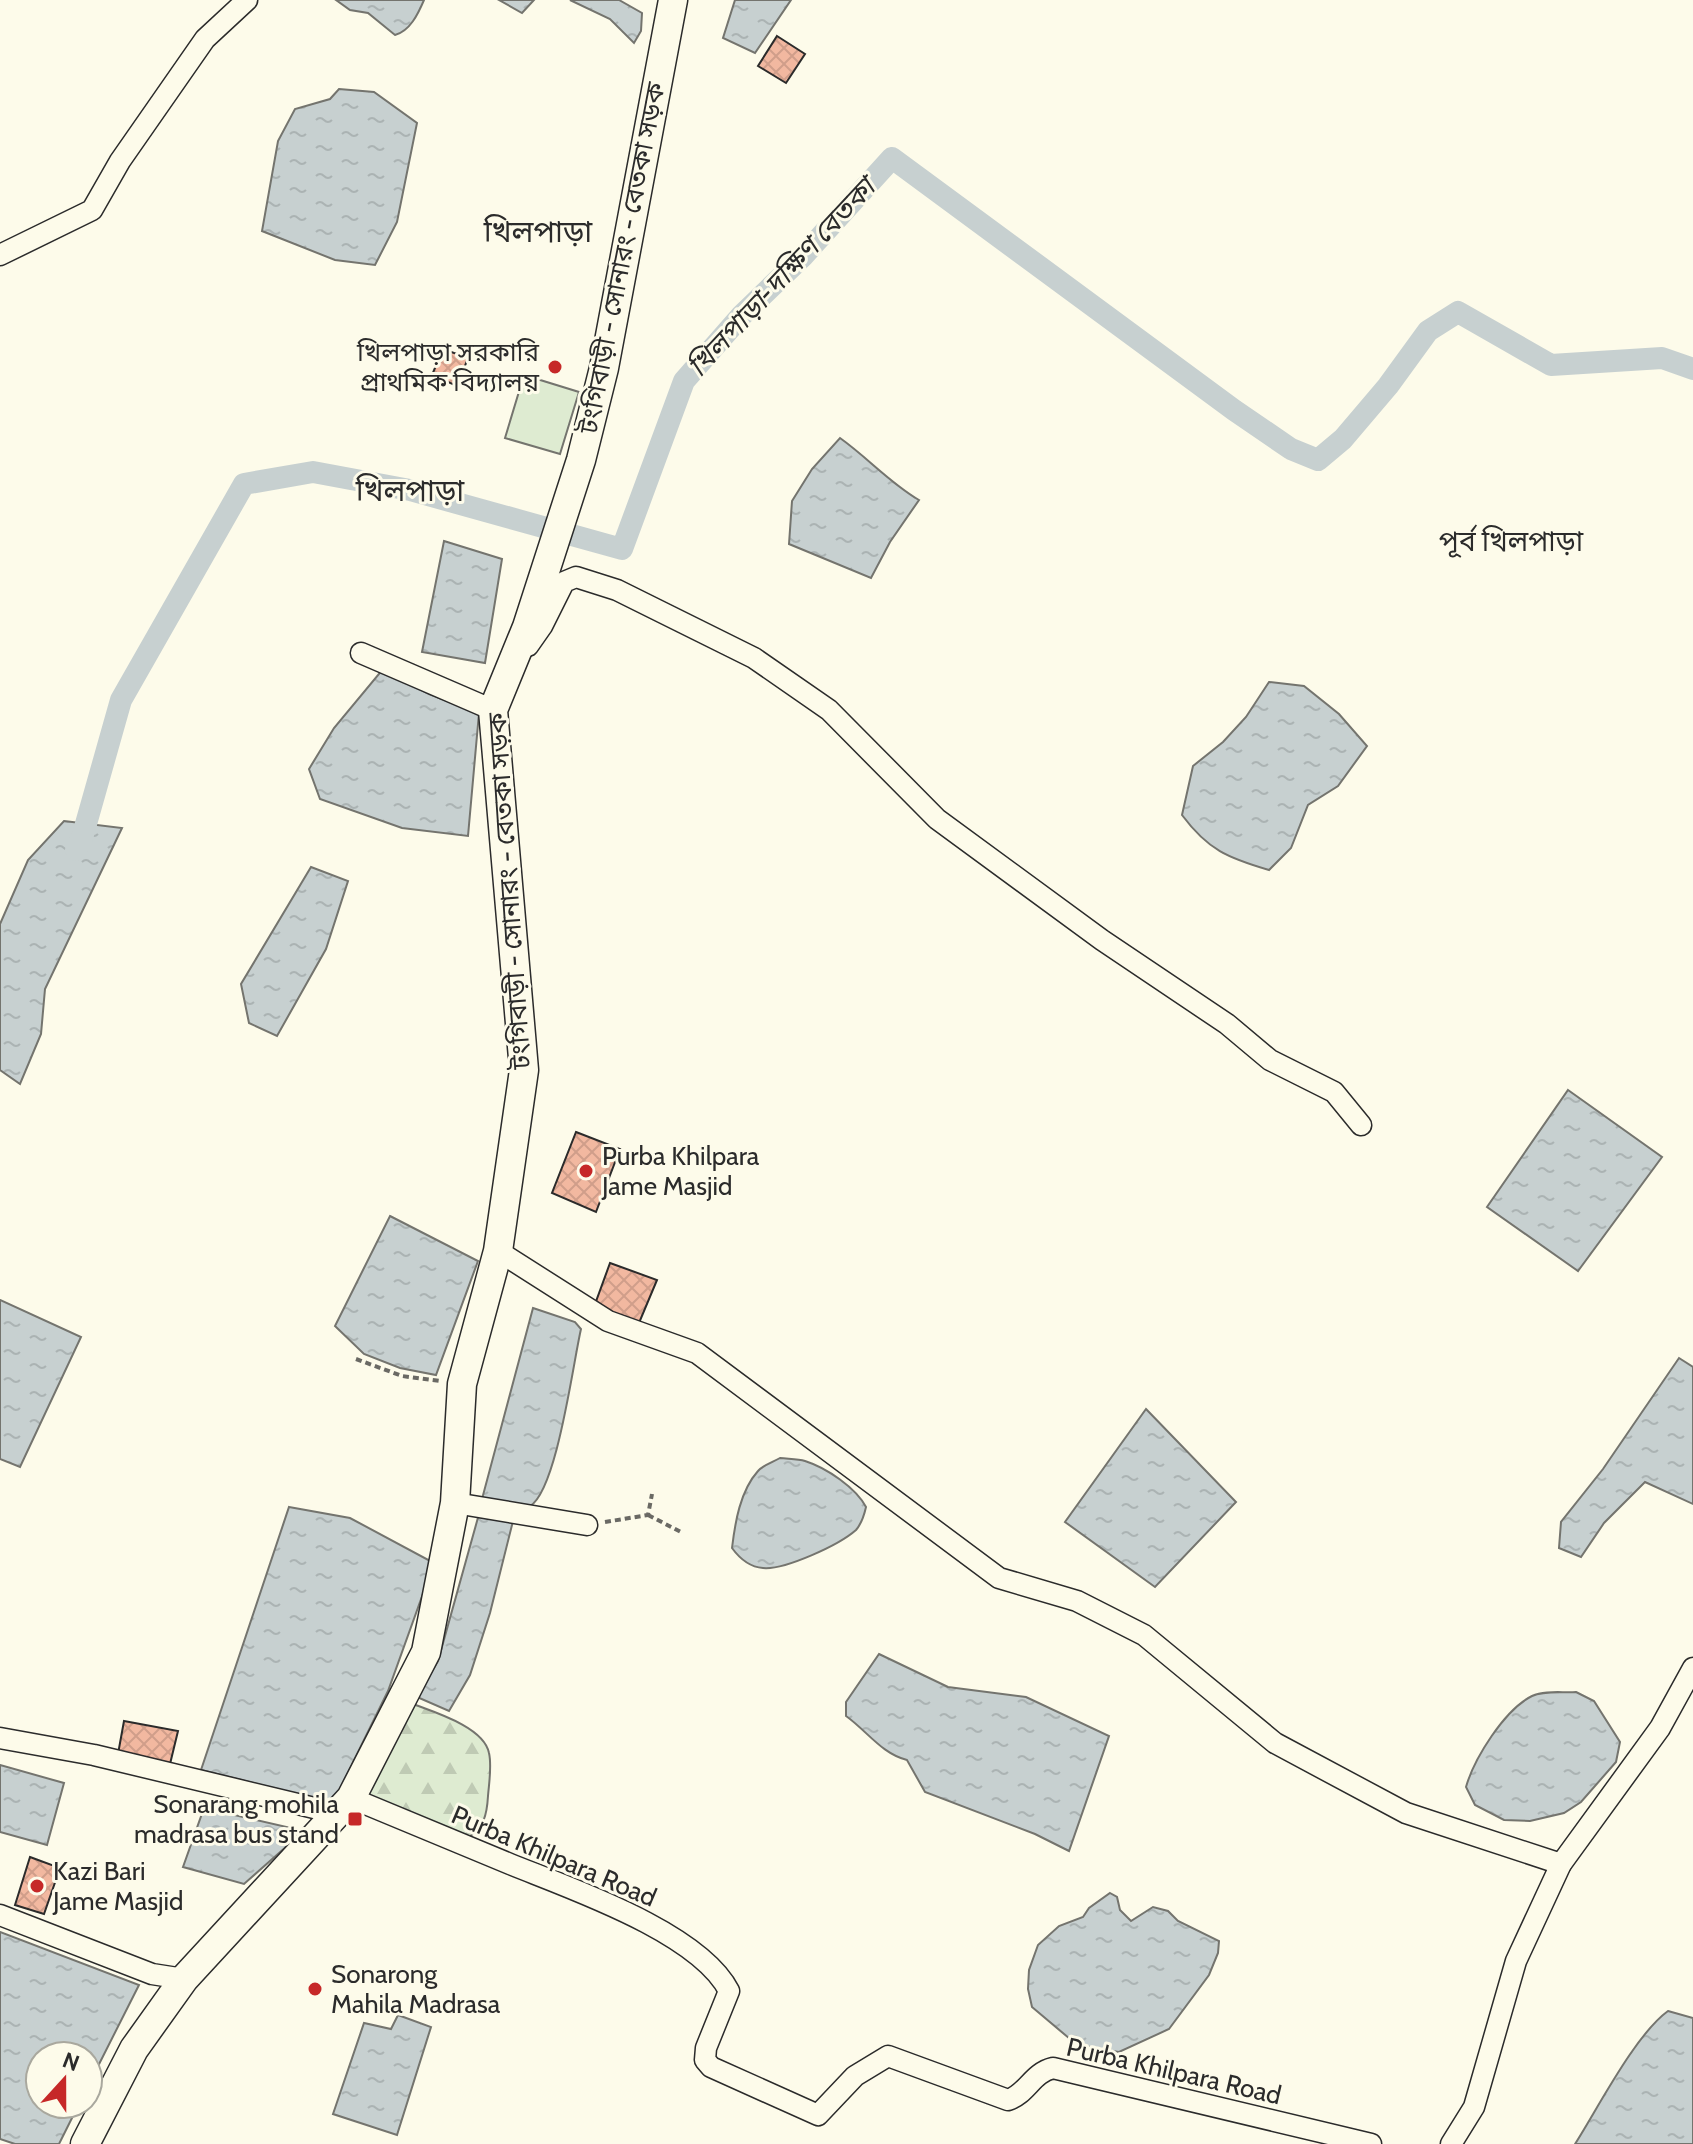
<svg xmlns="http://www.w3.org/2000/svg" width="1693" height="2144" font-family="Cabin,'Noto Sans Bengali',sans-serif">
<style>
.forest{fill:url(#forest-firs);stroke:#74746e;stroke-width:2}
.pitch{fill:#deebd1;stroke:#74746e;stroke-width:2}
.water{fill:url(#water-ripples);stroke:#74746e;stroke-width:2}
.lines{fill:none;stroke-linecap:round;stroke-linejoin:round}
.canal{stroke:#c7d0d0;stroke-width:22}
.building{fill:url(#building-cross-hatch);stroke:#2b2b2b;stroke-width:2}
.street-casing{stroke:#2b2b2b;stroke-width:23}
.secondary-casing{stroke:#2b2b2b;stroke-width:31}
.path{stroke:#6a6964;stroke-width:4;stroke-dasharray:6 4;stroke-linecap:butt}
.street{stroke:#fdfbea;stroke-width:20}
.secondary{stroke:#fdfbea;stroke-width:28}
.poi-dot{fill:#c62828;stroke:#fdfbea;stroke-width:3}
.labels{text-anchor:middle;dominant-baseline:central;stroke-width:6;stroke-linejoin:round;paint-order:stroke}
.street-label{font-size:26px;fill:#2b2b2b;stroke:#fdfbea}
.poi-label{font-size:26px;fill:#2b2b2b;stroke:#fdfbea;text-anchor:start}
.water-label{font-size:28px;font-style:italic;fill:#2b2b2b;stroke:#fdfbea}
.neighbourhood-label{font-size:28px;fill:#2b2b2b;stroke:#fdfbea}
.quarter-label{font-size:30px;fill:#2b2b2b;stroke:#fdfbea}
</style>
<defs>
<pattern id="forest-firs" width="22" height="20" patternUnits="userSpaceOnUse" patternTransform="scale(2)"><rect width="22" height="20" fill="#deebd1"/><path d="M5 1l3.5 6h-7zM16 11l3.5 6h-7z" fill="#bfcab4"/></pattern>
<pattern id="water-ripples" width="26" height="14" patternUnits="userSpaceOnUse" patternTransform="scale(2)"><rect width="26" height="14" fill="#c7d0d0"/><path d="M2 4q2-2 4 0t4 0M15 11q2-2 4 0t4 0" fill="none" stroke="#abb3b3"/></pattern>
<pattern id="building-cross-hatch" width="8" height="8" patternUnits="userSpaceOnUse" patternTransform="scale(2)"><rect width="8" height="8" fill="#f2b8a0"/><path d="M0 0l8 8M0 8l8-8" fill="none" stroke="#d09e8a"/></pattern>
</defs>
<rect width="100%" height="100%" fill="#fdfbea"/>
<path class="forest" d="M413 1704C434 1712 484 1727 489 1753 492 1766 489 1783 488 1796 487 1814 484 1829 467 1838L363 1797Z"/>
<polygon class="pitch" points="524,375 579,392 560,454 505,438"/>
<g class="water">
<path d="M336 0H424C418 14 410 31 395 35L368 13 350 10Z"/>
<polygon points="499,0 534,0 522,13"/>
<polygon points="570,0 619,0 642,13 641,31 634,43 610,19"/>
<polygon points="735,0 791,0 755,53 723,38"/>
<polygon points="339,89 374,92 417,123 397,222 375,265 335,260 262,231 278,141 295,109 330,99"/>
<path d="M840 438C868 458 890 483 919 500L890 542 871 578 789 544 792 501 812 469Z"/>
<polygon points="444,541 502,559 485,663 422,652"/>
<polygon points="383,669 429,694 479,713 468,836 402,828 320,799 309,769 334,728"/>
<path d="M1269 682 1304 686 1339 714 1367 746 1338 786 1308 805 1291 848 1269 870C1228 858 1208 850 1182 815L1193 766 1223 742 1246 717Z"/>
<polygon points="64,821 122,828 45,989 41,1034 20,1084 0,1070 0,924 28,860"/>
<polygon points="311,867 348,881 326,949 277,1036 249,1023 241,984"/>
<polygon points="1568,1090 1662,1157 1578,1271 1487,1207"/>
<polygon points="390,1216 478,1261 436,1375 400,1368 364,1354 335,1326"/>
<polygon points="0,1300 81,1337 20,1467 0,1459"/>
<path d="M533 1308 575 1322 581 1329C573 1363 557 1490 530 1506 516 1514 497 1504 482 1499Z"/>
<polygon points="1679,1358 1693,1367 1693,1504 1645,1482 1604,1523 1581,1557 1559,1548 1561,1522 1603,1469"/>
<polygon points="1146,1409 1236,1502 1155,1587 1065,1522"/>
<path d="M780 1458C788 1459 798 1459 805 1461 827 1468 856 1488 866 1507 864 1516 862 1523 856 1530 839 1545 785 1570 763 1568 749 1567 740 1559 732 1548 735 1523 740 1491 758 1471 763 1465 773 1462 780 1458Z"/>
<polygon points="289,1507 350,1518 434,1563 388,1691 333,1803 201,1770"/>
<polygon points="479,1514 513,1521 490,1613 470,1675 449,1711 417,1697 438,1661"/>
<path d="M879 1654 948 1687 1026 1697 1109 1736 1069 1851 1035 1834 925 1792 907 1760C882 1754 867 1731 846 1716V1702Z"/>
<path d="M1576 1692 1594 1701 1620 1742 1616 1762 1581 1802 1564 1813 1530 1821 1504 1820 1475 1805 1466 1787C1474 1759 1504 1710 1532 1696 1545 1690 1563 1693 1576 1692Z"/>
<polygon points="0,1765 64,1783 47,1845 0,1832"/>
<polygon points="204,1808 304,1831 244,1884 183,1867"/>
<polygon points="1110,1893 1117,1897 1120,1910 1131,1921 1153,1907 1168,1911 1178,1921 1219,1941 1218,1953 1209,1975 1169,2029 1119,2052 1092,2048 1070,2039 1032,2007 1028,1989 1029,1970 1038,1945 1059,1926 1083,1917 1089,1908"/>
<polygon points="0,1932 139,1985 88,2086 88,2056 40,2056 40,2104 79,2104 59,2144 15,2144 0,2139"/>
<path d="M1668 2011 1693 2018V2144H1575C1598 2108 1635 2035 1668 2011Z"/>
<polygon points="398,2015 431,2027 397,2135 333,2114 364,2023 391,2029"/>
</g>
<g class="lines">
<polyline class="canal" points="76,850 82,838 121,700 244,484 313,472 410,490 622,549 684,381 741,316 803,256 892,158 1234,410 1291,449 1318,460 1343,439 1388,386 1428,331 1458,312 1551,365 1662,358 1693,369"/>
</g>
<g class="building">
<polygon points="777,36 805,54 786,83 758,66"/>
<polygon points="443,349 468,358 457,386 432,375"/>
<polygon points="576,1132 620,1149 596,1212 552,1193"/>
<polygon points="610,1263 657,1280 639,1323 594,1307"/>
<polygon points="124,1721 178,1731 170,1764 118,1754"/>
<polygon points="30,1857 60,1868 44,1914 15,1905"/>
</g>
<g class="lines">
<defs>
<g id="street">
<polyline points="0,255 92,210 120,161 205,39 247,0"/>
<polyline points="528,646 542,626 564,582 576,577 617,590 754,658 829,710 937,819 1102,940 1227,1024 1270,1060 1334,1092 1361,1125"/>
<polyline points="361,653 493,710"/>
<polyline points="498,1251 608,1321 697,1353 999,1578 1077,1601 1144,1635 1275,1743 1406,1813 1561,1864"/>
<polyline points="455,1503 587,1525"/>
<polyline points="0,1738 94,1755 335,1813"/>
<path d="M351 1798C404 1820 457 1842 510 1864 569 1888 699 1932 729 1991L706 2048 705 2060 711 2067 818 2115 855 2076 888 2056 1008 2100C1027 2094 1032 2073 1053 2068L1371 2144"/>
<polyline points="0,1915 152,1974 184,1979"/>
<polyline points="1451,2144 1474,2107 1516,1961 1561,1864 1660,1728 1693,1668"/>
</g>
<polyline id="secondary" points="85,2144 134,2049 184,1979 351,1798 426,1652 455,1503 462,1384 498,1251 524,1070 493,710 527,627 581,460 604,368 673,0"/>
</defs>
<use href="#street" class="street-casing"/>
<use href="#secondary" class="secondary-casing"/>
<g class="path">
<polyline points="356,1359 402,1376 440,1381"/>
<polyline points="648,1515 681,1532"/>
<polyline points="605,1522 648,1515 652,1494"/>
</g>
<use href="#street" class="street"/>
<use href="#secondary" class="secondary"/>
</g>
<g class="poi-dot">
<circle cx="555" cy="367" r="8"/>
<circle cx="586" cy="1171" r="8"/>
<rect x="347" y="1811" width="16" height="16" rx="4"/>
<circle cx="37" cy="1886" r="8"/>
<circle cx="315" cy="1989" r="8"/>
</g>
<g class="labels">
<g class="street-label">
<text transform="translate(622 258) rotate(-79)">টংগিবাড়ী - সোনারং - বেতকা সড়ক</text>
<text transform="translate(509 891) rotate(-94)">টংগিবাড়ী - সোনারং - বেতকা সড়ক</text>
<text transform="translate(554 1856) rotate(23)">Purba Khilpara Road</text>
<text transform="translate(1174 2071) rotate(13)">Purba Khilpara Road</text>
</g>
<g class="poi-label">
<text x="539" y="352" text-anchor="end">খিলপাড়া সরকারি<tspan x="539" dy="30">প্রাথমিক বিদ্যালয়</tspan></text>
<text x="602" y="1156">Purba Khilpara<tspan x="602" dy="30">Jame Masjid</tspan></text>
<text x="339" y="1804" text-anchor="end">Sonarang mohila<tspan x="339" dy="30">madrasa bus stand</tspan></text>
<text x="53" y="1871">Kazi Bari<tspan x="53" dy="30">Jame Masjid</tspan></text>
<text x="331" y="1974">Sonarong<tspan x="331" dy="30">Mahila Madrasa</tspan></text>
</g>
<g class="water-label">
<text transform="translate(781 277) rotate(-47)">খিলপাড়া-দক্ষিণ বেতকা</text>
</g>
<g class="neighbourhood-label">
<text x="1511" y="541">পূর্ব খিলপাড়া</text>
</g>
<g class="quarter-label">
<text x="538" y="231">খিলপাড়া</text>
<text x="410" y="490">খিলপাড়া</text>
</g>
</g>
<g transform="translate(64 2080) rotate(21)"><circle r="38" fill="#fdfbea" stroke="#a9a89e" stroke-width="2"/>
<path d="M0-6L14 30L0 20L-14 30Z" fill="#c62828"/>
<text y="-12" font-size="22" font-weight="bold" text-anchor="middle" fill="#2b2b2b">N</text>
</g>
</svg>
